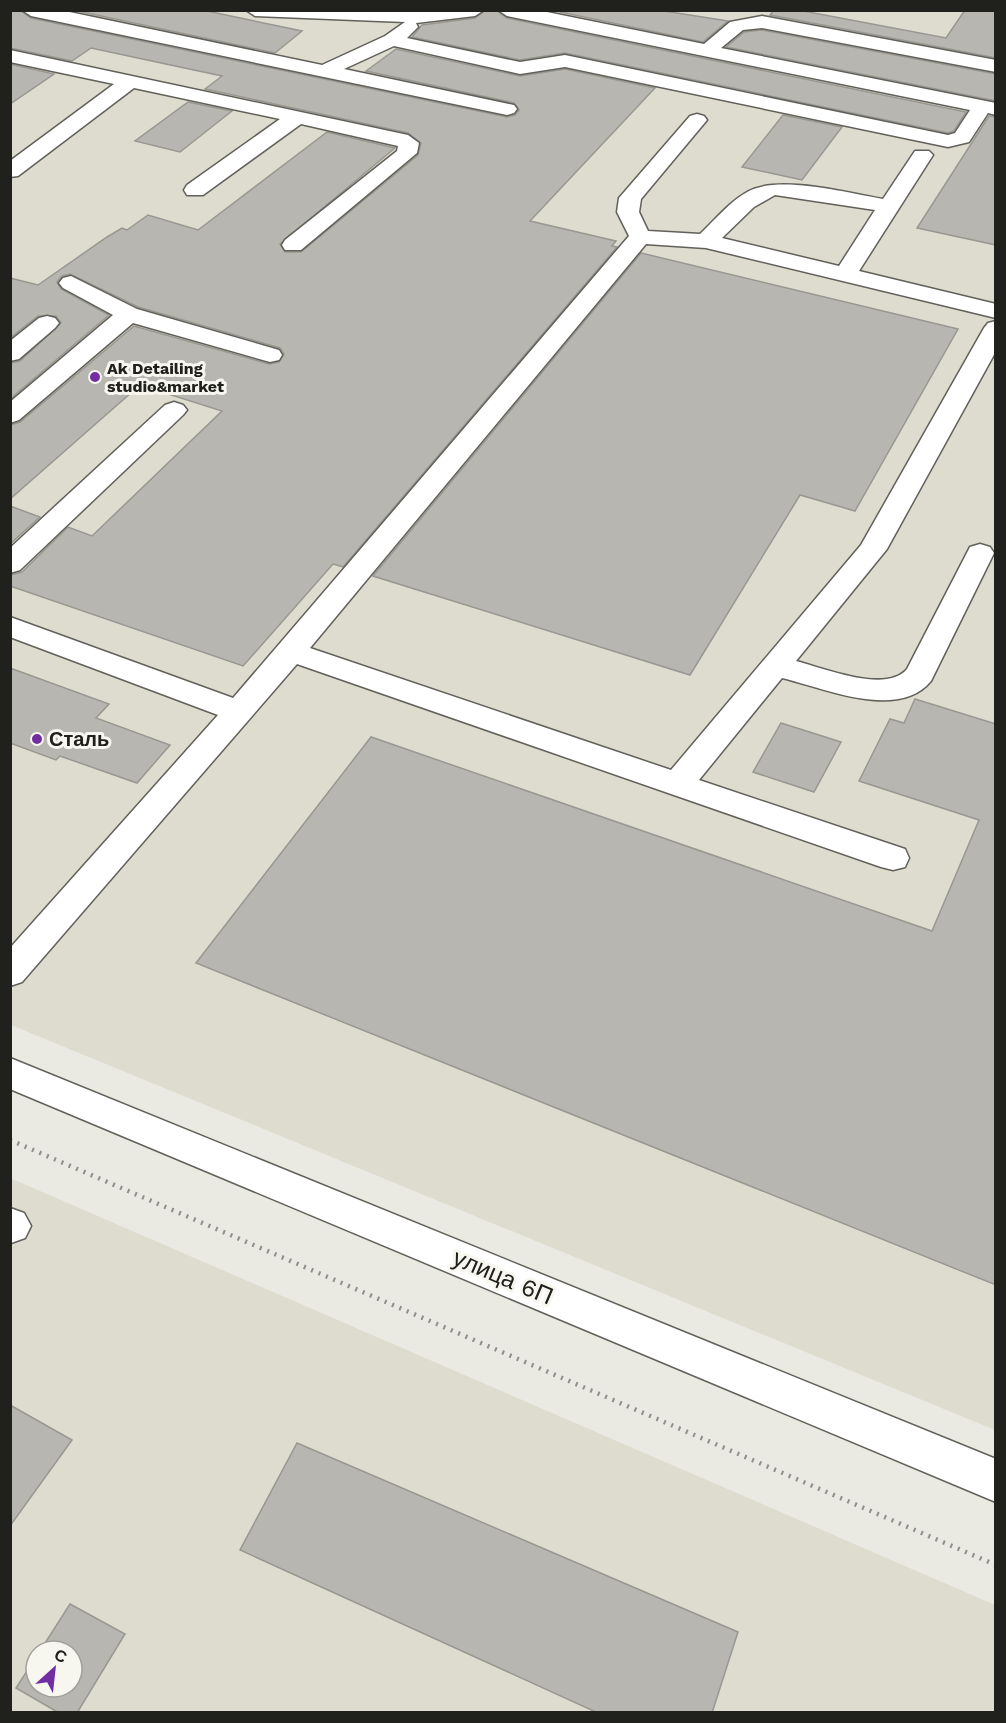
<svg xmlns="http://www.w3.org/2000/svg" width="1006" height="1723" font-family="'Work Sans',sans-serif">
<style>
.built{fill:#dedcce;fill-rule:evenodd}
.building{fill:#b8b6b0;stroke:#989791;stroke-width:1.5}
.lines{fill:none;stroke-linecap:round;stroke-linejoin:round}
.minor-casing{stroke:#61605a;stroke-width:3}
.path{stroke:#908f8a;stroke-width:4.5;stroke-dasharray:2 6;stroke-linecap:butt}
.minor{fill:#fff;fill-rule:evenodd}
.poi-dot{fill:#712ea2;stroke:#f7f6ef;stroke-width:2}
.labels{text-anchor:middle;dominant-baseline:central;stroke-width:6;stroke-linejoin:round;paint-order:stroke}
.far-poi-label{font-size:16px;font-weight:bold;fill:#20201d;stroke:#f7f6ef;text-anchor:start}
.poi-label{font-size:20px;font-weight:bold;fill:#20201d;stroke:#f7f6ef;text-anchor:start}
.near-street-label{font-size:24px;fill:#20201d;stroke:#f7f6ef}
</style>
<rect width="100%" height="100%" fill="#eae9e2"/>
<g class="built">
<polygon points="10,11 995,11 995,1430 11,1025"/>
<path d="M10 1178 995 1605V1712H11ZM36 1651H72V1687H36Z"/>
</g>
<g class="building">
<polygon points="10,10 20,10 31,18 507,117 515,115 519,110 514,103 366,71 396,49 520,76 565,69 655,88 530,221 616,241 612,246 617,247 343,567 333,564 243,666 10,586 10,575 22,572 68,527 92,536 222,411 140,385 10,499 10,425 20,422 134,326 269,364 279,362 284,354 280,348 138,307 70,274 62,276 57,282 61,289 109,315 10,399 10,363 20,361 61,323 56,316 38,316 10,338 10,278 38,285 107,237 122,228 127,230 148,215 198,230 327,132 395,148 280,244 285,252 301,252 418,155 421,143 408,133 205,89 222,76 91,48 72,61 10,48"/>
<polygon points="73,10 202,10 302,31 275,53"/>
<polygon points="486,10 496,10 507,18 966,112 954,131 948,133 565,53 520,60 412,37 422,25 475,18"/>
<polygon points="551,10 658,10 728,21 703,42"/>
<polygon points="774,10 798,10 946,38 965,10 996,10 996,58 770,15"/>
<polygon points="762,30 996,74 996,101 726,47 744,32"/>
<polygon points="10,64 54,74 10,104"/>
<polygon points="188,102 232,111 180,152 135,141"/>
<polygon points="783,115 842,127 802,180 742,167"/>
<polygon points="989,116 996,117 996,245 917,228"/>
<polygon points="641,253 958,329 855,511 800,495 690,675 373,576"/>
<polygon points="10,506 40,517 10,544"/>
<polygon points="10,668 109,704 96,718 170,745 137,783 60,756 56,760 10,743"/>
<polygon points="915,699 996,724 996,1285 196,963 371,737 932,931 979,820 859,781 890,719 904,723"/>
<polygon points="781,723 841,742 814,792 753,772"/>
<polygon points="10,1405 72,1440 10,1526"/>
<polygon points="297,1443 738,1632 712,1713 598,1713 240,1550"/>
<polygon points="70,1604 125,1634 77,1713 59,1713 16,1688 36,1657 36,1687 72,1687 72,1651 40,1651"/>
</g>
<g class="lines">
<defs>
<g id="minor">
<polygon points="22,10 60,10 322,65 385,36 405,22 255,16 246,10 484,10 475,16 416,23 418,27 407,38 520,62 565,55 948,135 955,133 970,110 507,16 498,10 537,10 704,44 730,22 762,16 996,60 996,72 762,28 743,30 721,48 996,103 996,115 988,113 969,142 948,147 565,67 520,74 394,46 344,69 514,105 517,109 514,113 507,115 31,16"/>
<polygon points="10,50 408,135 419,143 417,153 301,250 285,250 282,245 285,240 397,151 398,146 301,124 203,195 187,195 184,190 187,185 280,119 134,88 18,176 10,177 10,161 114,84 10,62"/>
<path d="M697 114 704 116 707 120 641 199 639 212 648 231 700 234C716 219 730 201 749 191 780 175 848 193 883 199L915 151H929L933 155 859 271 996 304V318L706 248 646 244 310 648 671 770 861 545 984 328 988 323 996 321V351L887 549 796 661C824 668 886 694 907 669L970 547 980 544 990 547 994 553 931 681C898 721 824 688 782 678L699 780 905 849 909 858 905 867 893 870 881 867 297 664 22 982 10 986V948L218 715 10 637V617L233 698 629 236 617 212 619 198 690 116ZM775 195 875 210 839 266 722 238 754 207Z"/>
<polygon points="71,276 137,309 279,350 282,355 279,360 270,362 133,323 19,420 10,423 10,402 113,315 63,288 59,283 63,278"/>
<polygon points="47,316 55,318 59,323 55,328 19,359 10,361 10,341 39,318"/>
<polygon points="174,402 183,405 187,410 183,415 20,570 10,573 10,548 165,405"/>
<polygon points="10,1058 996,1459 996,1502 10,1089"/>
<polygon points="10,1208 24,1213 31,1226 25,1238 11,1243"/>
</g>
</defs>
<use href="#minor" class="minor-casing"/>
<polyline class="path" points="10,1140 996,1565"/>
<use href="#minor" class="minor"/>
</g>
<g class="poi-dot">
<circle cx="95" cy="377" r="6"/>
<circle cx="37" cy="739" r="6"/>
</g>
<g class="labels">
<g class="far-poi-label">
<text x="107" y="368">Ak Detailing<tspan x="107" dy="18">studio&amp;market</tspan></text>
</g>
<g class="poi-label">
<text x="49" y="739">Сталь</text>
</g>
<g class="near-street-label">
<text transform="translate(503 1277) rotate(23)">улица 6П</text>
</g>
</g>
<rect width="1006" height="1723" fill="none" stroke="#20201d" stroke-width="24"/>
<g transform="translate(54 1669) rotate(27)"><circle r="28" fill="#f7f6ef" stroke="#a1a09b" stroke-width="1.5"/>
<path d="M0-4.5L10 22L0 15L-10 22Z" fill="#712ea2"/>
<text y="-9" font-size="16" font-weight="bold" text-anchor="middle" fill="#20201d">С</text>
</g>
</svg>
